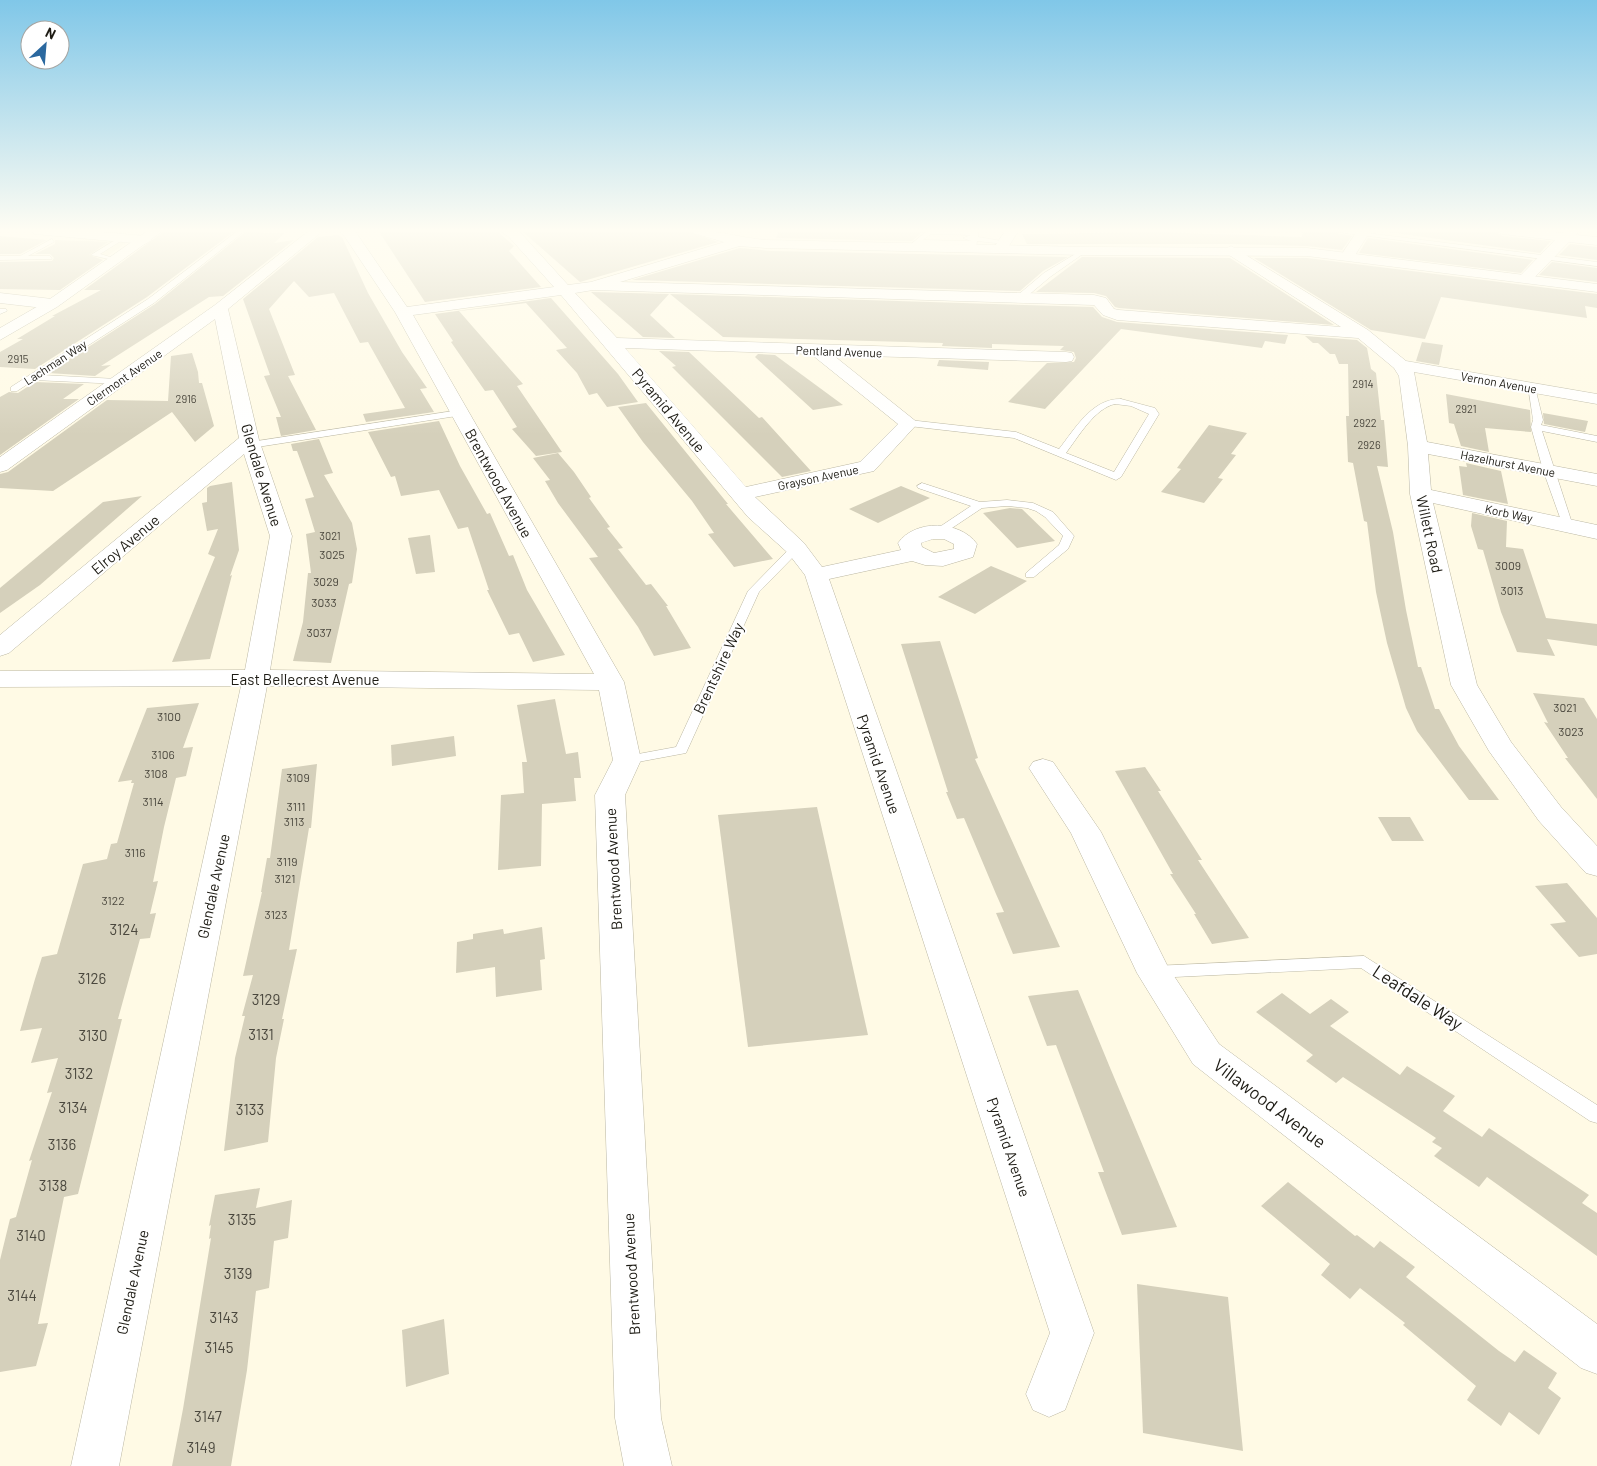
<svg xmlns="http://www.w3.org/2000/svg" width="1597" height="1466" font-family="Barlow,sans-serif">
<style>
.built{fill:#f6f0d2}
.building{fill:#d5d0bb}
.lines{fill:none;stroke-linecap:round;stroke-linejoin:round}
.service-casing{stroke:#bbb7a3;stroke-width:1}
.minor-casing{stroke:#bbb7a3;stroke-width:1}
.tertiary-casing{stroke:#bbb7a3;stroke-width:1}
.secondary-casing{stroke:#bbb7a3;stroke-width:1}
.service{fill:#fff;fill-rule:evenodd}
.minor{fill:#fff;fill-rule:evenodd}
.tertiary{fill:#fff;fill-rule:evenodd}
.secondary{fill:#fff;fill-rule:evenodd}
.labels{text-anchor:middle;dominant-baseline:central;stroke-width:4;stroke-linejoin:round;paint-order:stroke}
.far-number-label{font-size:11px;fill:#4b483e}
.far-street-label{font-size:12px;fill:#1d1b14;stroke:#fff}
.number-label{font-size:12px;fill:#4b483e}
.street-label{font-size:15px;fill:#1d1b14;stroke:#fff}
.near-number-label{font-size:15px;fill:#4b483e}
.near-street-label{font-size:18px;fill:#1d1b14;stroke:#fff}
</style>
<rect width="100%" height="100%" fill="#fffae5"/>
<polygon class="built" points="83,238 124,242 126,243 103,259 54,255"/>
<g class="building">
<polygon points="166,230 236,230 147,297 35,369 0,367 0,352 23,339 17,339 55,316 52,316 101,290 84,290"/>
<polygon points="248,230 263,230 260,233 285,233 274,243 294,240 223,296 209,297 101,366 111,365 95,376 48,373 155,304"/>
<polygon points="378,230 496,230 514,246 509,251 541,287 425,302"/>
<polygon points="521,230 684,230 718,242 580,282"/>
<polygon points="779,230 925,230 912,241 776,238"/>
<polygon points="1303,230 1321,230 1352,236 1342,250 1307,246 1232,244 1027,244 1022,234 1157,232 1302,237"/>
<polygon points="1373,230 1494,230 1502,236 1551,241 1540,253"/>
<polygon points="338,235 342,237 368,293 402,352 427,388 420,389 434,412 366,422 363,414 405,408 368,342 360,343 334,293 309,297 294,281 269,309 295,375 288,376 316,430 281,436 276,417 281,417 264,376 270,375 243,299 318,237"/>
<polygon points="0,236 47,240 20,254 0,254"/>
<polygon points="1368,238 1533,260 1521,273 1359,253"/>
<polygon points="55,240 108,242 89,255 103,260 60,290 0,289 0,262 52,261 54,258 50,254 35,254 55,244"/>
<polygon points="1570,244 1597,247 1597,260 1559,255"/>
<polygon points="740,248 771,251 1068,257 1043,271 1020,291 632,280"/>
<polygon points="1082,257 1230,258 1334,325 1119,308 1115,307 1106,296 1094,293 1036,292"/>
<polygon points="1254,258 1307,258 1597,294 1597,308 1585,306 1587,318 1441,297 1425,339 1371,330"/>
<polygon points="1552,262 1597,268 1597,282 1539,275"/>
<polygon points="591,292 669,294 650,315 675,338 643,337"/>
<polygon points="670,294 1093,307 1102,317 1117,322 1288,335 1285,344 1265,341 1262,348 1121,329 1045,409 1008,402 1047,363 1074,362 1076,358 1074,352 1060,350 1064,346 992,344 992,348 942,346 943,343 723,337"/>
<polygon points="551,298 618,374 638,402 607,407 597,393 589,395 577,373 556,350 567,348 526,303 459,311 523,384 517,386 562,452 536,456 512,429 517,427 493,390 485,391 451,342 453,341 435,314"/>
<polygon points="1305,336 1357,340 1367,348 1371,369 1376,373 1381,420 1384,420 1388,467 1377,466 1393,532 1406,610 1418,667 1421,667 1435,709 1439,709 1459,746 1499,800 1469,800 1417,731 1406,708 1387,643 1376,592 1367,522 1364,521 1353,463 1348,462 1346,416 1349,416 1348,364 1339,364 1335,354 1330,354 1318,343 1313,343"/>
<polygon points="1422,342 1443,345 1439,365 1416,361"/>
<polygon points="659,351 689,352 759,418 762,417 811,471 782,477 672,367 676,366"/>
<polygon points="192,353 198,372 199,383 202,383 214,426 195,442 172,412 53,491 0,488 0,474 8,472 107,400 168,401 171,356"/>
<polygon points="758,354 775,355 843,405 813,410 755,357"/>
<polygon points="939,360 989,362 988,370 937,366"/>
<polygon points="35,382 84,384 63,399 79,399 0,455 0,397 9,392 18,393"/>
<polygon points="1446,394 1530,410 1531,432 1485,428 1489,452 1461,446 1454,424 1449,423"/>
<polygon points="646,403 728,504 726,504 773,559 734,567 708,534 714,533 692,501 643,442 618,407"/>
<polygon points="1543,413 1588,421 1585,432 1544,424"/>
<polygon points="439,421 460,466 487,514 490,513 509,556 513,555 527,590 565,655 533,662 519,633 509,635 487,590 489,590 468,527 458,529 439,490 401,496 395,476 391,477 368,432"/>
<polygon points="1209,425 1247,433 1231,454 1236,455 1218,478 1223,479 1204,503 1161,492 1181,469 1177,468"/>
<polygon points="319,439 333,473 324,475 352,523 357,549 352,583 349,584 331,663 293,661 303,622 308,573 311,573 306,534 315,532 305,499 314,497 297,451 293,451 291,444"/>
<polygon points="558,453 574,472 591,497 589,498 610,527 607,528 623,548 618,549 646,585 651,584 668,606 666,606 691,648 654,656 638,627 589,558 598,557 558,503 545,481 550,480 533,458"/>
<polygon points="1466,463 1501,471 1508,504 1463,495 1459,466 1467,467"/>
<polygon points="232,482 239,550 230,576 232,575 210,659 172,662 215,557 208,554 218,529 207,531 202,503 207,502 207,488 210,486"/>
<polygon points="901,486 930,498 878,523 849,509"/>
<polygon points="142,496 40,585 0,613 0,588 103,502"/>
<polygon points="1010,508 1022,509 1055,541 1017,548 983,513"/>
<polygon points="1472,513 1507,521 1506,547 1523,549 1546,618 1597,624 1597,646 1547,639 1555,656 1517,652 1501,612 1483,550 1478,549 1471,526"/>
<polygon points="430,535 435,572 416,574 408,538"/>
<polygon points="991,566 1027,581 975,614 938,597"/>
<polygon points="940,641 978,758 975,759 1060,947 1013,954 996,913 1004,912 996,894 964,818 957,819 946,792 948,792 901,644"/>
<polygon points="1533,693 1584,698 1597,719 1597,799 1565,758 1568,758 1544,722 1548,723"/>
<polygon points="555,699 566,754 578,752 581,778 574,778 576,801 542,804 541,866 498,870 501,795 524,793 522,762 527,762 517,705"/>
<polygon points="199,703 183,748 193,747 186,776 176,778 164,827 153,882 158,881 150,914 156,913 150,938 140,939 118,1019 122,1019 78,1194 64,1197 38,1324 48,1323 36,1366 0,1372 0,1260 10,1219 16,1217 32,1160 29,1161 52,1092 47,1093 58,1058 31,1063 42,1028 20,1031 35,979 42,957 57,954 83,864 107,859 111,844 117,843 134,783 131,783 132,780 118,782 147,708"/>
<polygon points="454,736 456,756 392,766 391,745"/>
<polygon points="317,764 311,828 309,828 289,950 297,949 282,1019 284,1019 276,1058 268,1142 224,1151 235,1058 245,1016 242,1016 253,975 243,976 262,892 261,892 267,858 270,858 282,769"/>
<polygon points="1145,767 1161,791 1158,791 1202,860 1198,860 1249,938 1212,944 1194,914 1196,914 1170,874 1173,874 1115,771"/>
<polygon points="817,807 868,1035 748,1047 718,815"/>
<polygon points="1378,817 1410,817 1424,841 1392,841"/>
<polygon points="1567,883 1597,918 1597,954 1579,957 1550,924 1566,922 1535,886"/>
<polygon points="542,927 545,959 540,960 542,990 496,997 495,967 456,973 457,942 473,939 473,934 503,929 504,934"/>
<polygon points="1078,990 1111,1070 1177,1227 1122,1235 1098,1172 1104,1172 1056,1045 1047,1046 1028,996"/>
<polygon points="1282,993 1310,1014 1331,999 1349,1012 1330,1026 1400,1075 1407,1066 1455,1096 1443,1111 1482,1137 1489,1128 1589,1195 1582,1203 1597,1213 1597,1256 1487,1177 1479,1187 1434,1156 1442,1148 1432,1142 1436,1138 1343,1077 1336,1083 1306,1061 1313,1055 1256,1012"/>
<polygon points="1288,1182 1355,1236 1357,1235 1374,1248 1380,1241 1415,1267 1406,1277 1499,1351 1515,1362 1524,1350 1557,1373 1548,1388 1561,1398 1539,1435 1509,1412 1501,1426 1467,1400 1476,1386 1403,1325 1405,1323 1360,1288 1350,1299 1321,1275 1330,1264 1261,1206"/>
<polygon points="260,1188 256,1208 292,1200 288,1238 274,1241 269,1288 256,1291 247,1370 231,1466 172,1466 183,1409 211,1238 209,1239 211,1225 209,1226 215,1195"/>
<polygon points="1137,1284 1228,1297 1243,1451 1143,1433"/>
<polygon points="444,1319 449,1374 406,1387 402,1330"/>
</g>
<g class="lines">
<defs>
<g id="service">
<polygon points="239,230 246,230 154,303 42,375 117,379 120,380 120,384 34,380 17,391 11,391 11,387 148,299"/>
<polygon points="717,230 705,234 702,232"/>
<path d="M928 230 975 231 978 233V237L1008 242 1005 244 977 241 976 248 973 250 970 248V245L919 244 913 248H909V246ZM931 234 971 235 963 238 971 241 923 240Z"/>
<polygon points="1323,230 1343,230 1597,262 1597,266"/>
<polygon points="122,236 124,239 100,254 117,259 117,261 91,255"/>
<polygon points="52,239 54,242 28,256 50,256 52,259 0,260 0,256 20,256"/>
<polygon points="1082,250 1087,251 1050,277 1025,298 1019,298 1019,294 1044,273"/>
<polygon points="0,309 6,309 7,311 0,314"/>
<polygon points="1528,385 1535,387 1543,420 1541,425 1597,436 1597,442 1542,431 1573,526 1572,528 1564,528 1563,526 1543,470 1531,427 1533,420"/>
<path d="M1121 399 1155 408 1159 414 1121 477 1116 480 1014 438 909 426 904 423 909 420 1016 432 1059 449C1075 429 1092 398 1121 399ZM1115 404 1131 406 1149 414 1114 472 1066 453C1078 437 1095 408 1115 404Z"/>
<polygon points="460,410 463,411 463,415 251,448 246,445 251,442"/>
<polygon points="922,483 980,502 1007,500 1033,503 1053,512 1074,536 1068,549 1034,577 1026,577 1026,573 1059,545 1063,536 1045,517 1036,511 1027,508 1007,506 982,508 943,534 935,534 935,530 971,506 918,488 917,486"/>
<polygon points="796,545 800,546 800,550 759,592 686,753 627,764 622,763 620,760 622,757 676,747 748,591 792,546"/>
<polygon points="1364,956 1597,1105 1597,1123 1590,1121 1361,968 1154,978 1148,977 1145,972 1148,967 1154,966"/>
</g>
<g id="minor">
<polygon points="29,230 81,230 145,236 152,240 145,244 35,234"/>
<path d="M310 230H324L228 309 259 440 292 536 270 670 594 674 395 312 345 237 338 230 355 231 407 307 554 287 508 236 498 230H518L568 285 591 282 738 238 743 239 745 242 743 245 620 282 1094 295 1106 298 1114 309 1119 310 1341 327 1226 253 1224 250 1231 246 1368 330 1406 361 1597 394V404L1414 372 1427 442 1597 474V486L1428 454 1431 490 1597 525V539L1433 503 1477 685 1511 742 1561 807 1597 846V876L1586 873 1539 821 1489 751 1451 685 1410 494 1408 446 1399 376 1394 368 1358 338 1117 320 1103 315 1094 305 593 290 575 293 617 338 1066 352 1072 353 1074 357 1072 361 1066 362 833 355 918 423 874 471 755 497 804 543 822 567 901 550 898 543C915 519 960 520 977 544L973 557 943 566 925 565 912 561 829 579 1094 1333 1065 1410 1049 1417 1033 1410 1026 1394 1050 1333 805 575 788 553 748 517 561 295 413 315 624 682 641 760 625 795 661 1418 672 1466H624L615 1418 595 795 613 760 599 690 267 686 119 1466H71L241 686 0 687V671L245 670 270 536 244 454 9 653 0 656V635L239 438 215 319 7 470 0 472V457L215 305ZM625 348 811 354 898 424 860 462 746 487ZM933 539H944L954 544V549L934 553 922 547 921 543Z"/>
<polygon points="1006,230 1019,230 1005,252 995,252 993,249"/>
<polygon points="1358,230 1371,230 1352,260 1342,260 1340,257"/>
<polygon points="1496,230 1538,230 1563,233 1565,230 1579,230 1576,235 1597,237 1597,245 1569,242 1530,282 1520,282 1518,279 1520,276 1555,240 1502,234"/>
<polygon points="0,293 52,299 60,304 52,309 0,303"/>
<polygon points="1043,759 1053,762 1101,832 1168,967 1219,1044 1597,1324 1597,1374 1581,1368 1193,1064 1137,973 1071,833 1029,768 1033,762"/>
</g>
<path id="tertiary" d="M692 230C717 230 740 238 766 240L1084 247 1307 248 1597 284V292L1307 256 1084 255 766 248 738 246 693 233Z"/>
<polygon id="secondary" points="149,230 164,230 57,307 0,340 0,328 47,301"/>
</defs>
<use href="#service" class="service-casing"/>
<use href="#minor" class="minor-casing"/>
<use href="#tertiary" class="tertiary-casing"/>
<use href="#secondary" class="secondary-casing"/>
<use href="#service" class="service"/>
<use href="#minor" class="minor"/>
<use href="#tertiary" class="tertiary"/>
<use href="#secondary" class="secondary"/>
</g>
<linearGradient id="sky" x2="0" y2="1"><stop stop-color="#80c7e8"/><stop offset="0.53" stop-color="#fffdf3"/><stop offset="1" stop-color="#fffdf3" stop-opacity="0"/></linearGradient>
<rect width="1597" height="435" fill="url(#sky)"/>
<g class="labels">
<g class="far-number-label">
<text x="18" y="358">2915</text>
<text x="1363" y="383">2914</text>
<text x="186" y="398">2916</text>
<text x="1466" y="408">2921</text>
<text x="1365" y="422">2922</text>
<text x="1369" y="444">2926</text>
<text x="330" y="535">3021</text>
</g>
<g class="far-street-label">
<text transform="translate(839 351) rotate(2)">Pentland Avenue</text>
<text transform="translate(55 362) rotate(-33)">Lachman Way</text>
<text transform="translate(124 377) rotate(-35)">Clermont Avenue</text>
<text transform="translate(1499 382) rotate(10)">Vernon Avenue</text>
<text transform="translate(1508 463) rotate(11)">Hazelhurst Avenue</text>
<text transform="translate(818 477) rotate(-12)">Grayson Avenue</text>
<text transform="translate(1509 513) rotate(12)">Korb Way</text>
</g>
<g class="number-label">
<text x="332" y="554">3025</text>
<text x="1508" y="565">3009</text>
<text x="326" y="581">3029</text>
<text x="1512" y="590">3013</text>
<text x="324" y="602">3033</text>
<text x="319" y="632">3037</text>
<text x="1565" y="707">3021</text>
<text x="169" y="716">3100</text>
<text x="1571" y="731">3023</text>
<text x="163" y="754">3106</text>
<text x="156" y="773">3108</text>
<text x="298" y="777">3109</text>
<text x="153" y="801">3114</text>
<text x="296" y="806">3111</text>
<text x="294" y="821">3113</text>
<text x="135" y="852">3116</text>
<text x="287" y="861">3119</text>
<text x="285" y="878">3121</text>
<text x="113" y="900">3122</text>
<text x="276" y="914">3123</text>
</g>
<g class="street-label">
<text transform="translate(669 410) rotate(50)">Pyramid Avenue</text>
<text transform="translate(262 475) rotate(73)">Glendale Avenue</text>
<text transform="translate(499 483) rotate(61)">Brentwood Avenue</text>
<text transform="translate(1430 534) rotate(78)">Willett Road</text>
<text transform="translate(125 544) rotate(-40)">Elroy Avenue</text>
<text transform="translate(718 668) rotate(-65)">Brentshire Way</text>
<text x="305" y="679">East Bellecrest Avenue</text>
<text transform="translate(879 764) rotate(71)">Pyramid Avenue</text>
<text transform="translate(613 869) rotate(-93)">Brentwood Avenue</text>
<text transform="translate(213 886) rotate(-78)">Glendale Avenue</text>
<text transform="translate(1009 1147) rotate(71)">Pyramid Avenue</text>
<text transform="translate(631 1274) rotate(-93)">Brentwood Avenue</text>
<text transform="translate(132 1282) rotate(-78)">Glendale Avenue</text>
</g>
<g class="near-number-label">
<text x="124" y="929">3124</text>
<text x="92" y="978">3126</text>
<text x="266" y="999">3129</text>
<text x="261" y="1034">3131</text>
<text x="93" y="1035">3130</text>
<text x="79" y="1073">3132</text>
<text x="73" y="1107">3134</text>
<text x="250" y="1109">3133</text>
<text x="62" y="1144">3136</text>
<text x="53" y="1185">3138</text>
<text x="242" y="1219">3135</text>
<text x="31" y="1235">3140</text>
<text x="238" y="1273">3139</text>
<text x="22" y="1295">3144</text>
<text x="224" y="1317">3143</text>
<text x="219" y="1347">3145</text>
<text x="208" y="1416">3147</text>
<text x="201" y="1447">3149</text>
</g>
<g class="near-street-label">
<text transform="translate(1418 997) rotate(33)">Leafdale Way</text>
<text transform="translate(1270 1103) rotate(37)">Villawood Avenue</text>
</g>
</g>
<g transform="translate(45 45) rotate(26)"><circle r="24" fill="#ffffff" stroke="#a5a4a1"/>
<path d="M0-4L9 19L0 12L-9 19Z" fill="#2a689f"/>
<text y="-8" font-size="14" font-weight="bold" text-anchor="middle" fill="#1d1b14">N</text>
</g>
</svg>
